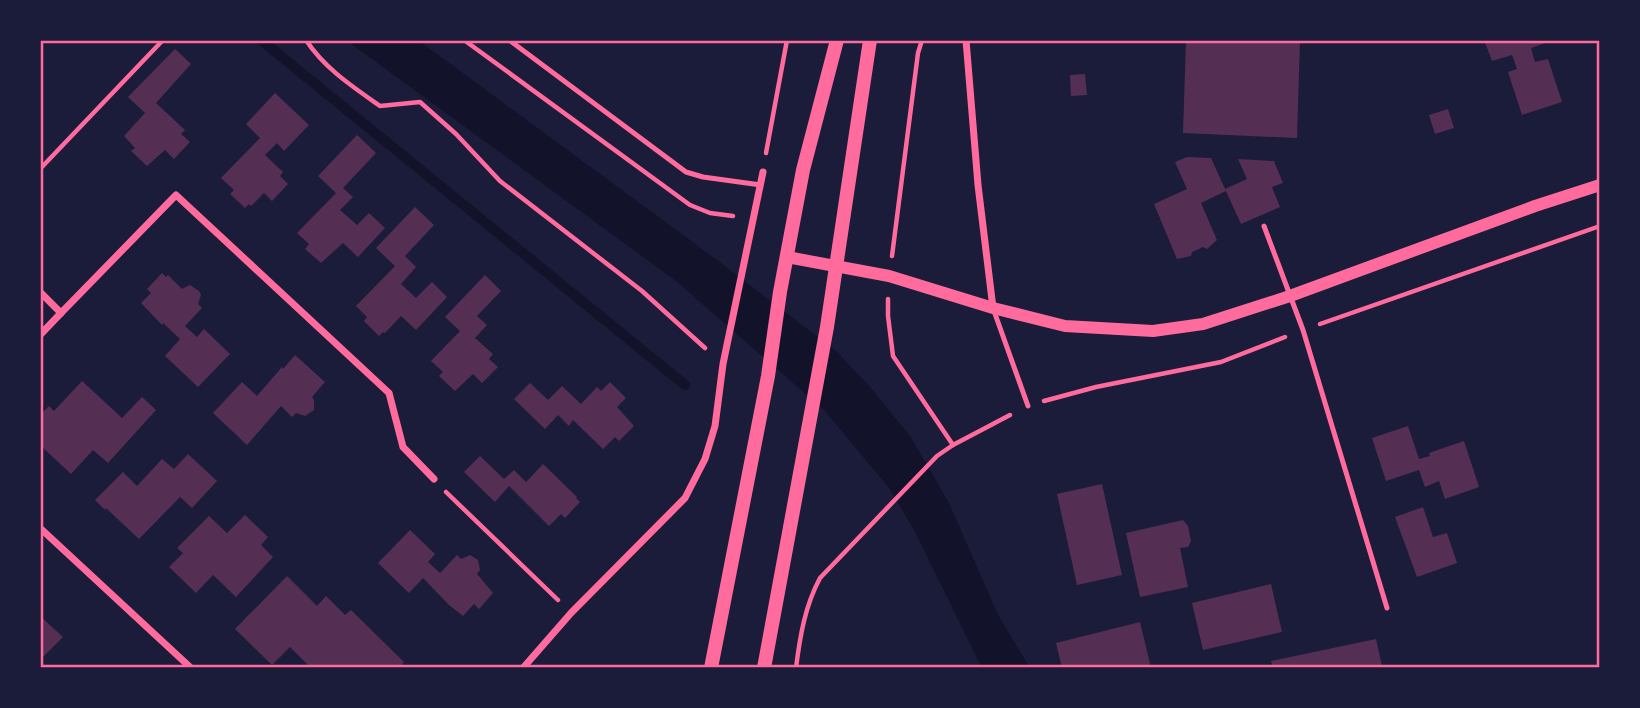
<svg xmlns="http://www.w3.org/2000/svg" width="1640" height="708" font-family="'Open Sans',sans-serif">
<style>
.water{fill:#12122b}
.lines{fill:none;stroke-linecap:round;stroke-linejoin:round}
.stream{stroke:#12122b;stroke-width:10}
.building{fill:#542f53}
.path{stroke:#ff6b9d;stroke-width:4.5}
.service{stroke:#ff6b9d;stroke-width:5}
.minor{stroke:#ff6b9d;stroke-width:7}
.tertiary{stroke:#ff6b9d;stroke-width:12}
.secondary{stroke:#ff6b9d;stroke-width:14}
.neatline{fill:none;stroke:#ff6b9d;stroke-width:2.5}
</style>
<rect width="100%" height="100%" fill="#1b1b3a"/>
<polygon class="water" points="346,40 418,40 713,257 836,351 870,387 910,436 949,503 998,615 1030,668 982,668 915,532 890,489 825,411 676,281"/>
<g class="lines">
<polyline class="stream" points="261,40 685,385"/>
</g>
<g class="building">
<polygon points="1186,40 1300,40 1297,138 1183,133"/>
<polygon points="1484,40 1554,40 1531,48 1535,62 1548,59 1562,102 1522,115 1508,72 1517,69 1512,55 1492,61"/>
<polygon points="175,49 191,64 156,103 185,130 181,134 190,142 174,159 165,150 147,166 131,151 135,148 124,136 145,113 128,97"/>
<polygon points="1085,74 1087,95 1071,96 1070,75"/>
<polygon points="275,93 309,125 284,151 277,143 265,155 283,172 280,176 288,184 272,201 264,193 251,206 249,204 245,208 230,194 234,190 221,178 260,138 246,124"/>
<polygon points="1448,109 1454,128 1435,134 1429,115"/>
<polygon points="357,135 376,153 343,188 353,197 340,210 357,225 369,213 385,228 358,257 343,243 321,263 305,249 309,244 297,233 336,193 318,176"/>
<polygon points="1187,157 1211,158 1226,191 1201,203 1217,240 1207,249 1203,247 1192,252 1191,256 1177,259 1154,204 1187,189 1175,162"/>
<polygon points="1238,159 1274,161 1283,183 1272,187 1280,207 1241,224 1225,189 1247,179"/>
<polygon points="415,207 434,225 405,256 416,267 401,284 416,298 432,282 447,297 416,330 401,316 385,333 383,332 379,336 364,321 367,317 356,306 395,266 376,248"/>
<polygon points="162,273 166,277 168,275 182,289 190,285 199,291 201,295 198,304 202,308 185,326 197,337 204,329 230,354 198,387 165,356 180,339 163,323 162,325 141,303 151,293 147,289"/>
<polygon points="485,275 501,291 477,316 487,325 475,338 493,354 489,359 498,367 482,383 473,374 455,391 439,376 443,372 431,361 460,331 445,317"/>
<polygon points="295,355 325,382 312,397 314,400 314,410 305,416 296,413 292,417 281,406 247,445 213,413 242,382 257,396 282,367 283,369"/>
<polygon points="82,381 122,418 142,397 156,410 108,463 93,450 71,474 40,445 40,415 49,406 54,411"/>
<polygon points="610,382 626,398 617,407 634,426 619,441 615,437 603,449 573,420 569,426 558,415 545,429 514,399 530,383 548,400 562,386 581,404 597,387 601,391"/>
<polygon points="1408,426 1419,459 1430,456 1429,453 1464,441 1479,487 1445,499 1439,481 1425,487 1419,470 1386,481 1372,438"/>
<polygon points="188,454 217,481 192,508 180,497 139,539 106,508 105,510 95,500 123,472 137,486 162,459 174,469"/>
<polygon points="480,456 504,479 514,470 526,482 543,464 577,497 576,498 580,502 565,518 561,514 549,526 509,486 495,502 464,472"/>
<polygon points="1102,484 1122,575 1077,585 1057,494"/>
<polygon points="1423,507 1433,537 1447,533 1457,563 1417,577 1395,517"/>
<polygon points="245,515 268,537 261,545 273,557 236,597 213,575 196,593 169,567 183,553 177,548 209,516 227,533"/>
<polygon points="1183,520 1188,526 1191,541 1188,547 1180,548 1188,587 1140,597 1126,533"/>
<polygon points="410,530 435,554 428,562 440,573 457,555 461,559 470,555 478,560 480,570 477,574 493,593 479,609 474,604 463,616 449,605 423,578 409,593 378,563"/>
<polygon points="287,576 317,606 326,596 345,615 351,610 404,662 399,668 311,668 290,647 272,665 235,629"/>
<polygon points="1271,584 1282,632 1203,650 1192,603"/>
<polygon points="40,616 63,637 40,660"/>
<polygon points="1140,622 1151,668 1062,668 1056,643"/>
<polygon points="1376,639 1382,666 1372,668 1273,668 1271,661"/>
</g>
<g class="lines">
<g class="path">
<path d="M306 40C324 68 353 87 380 106L420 102 456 134 500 181 642 291 705 348"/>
<polyline points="464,40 690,205 710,213 733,216"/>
<polyline points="766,153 787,40"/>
<polyline points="40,169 163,40"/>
<polyline points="892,256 918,53 922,40"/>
<polyline points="888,299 888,316 893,356 953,445"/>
<polyline points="1320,324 1600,226"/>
<polyline points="1044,401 1096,387 1221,362 1285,337"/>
<polyline points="446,492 558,600"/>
<path d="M796 668C800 636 805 606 820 578L937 456 953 445 1010 415"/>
</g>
<g class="service">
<polyline points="509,40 686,172 703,177 761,185"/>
<polyline points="1264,226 1303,330 1387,608"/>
<polyline points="994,311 1028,406"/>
</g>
<g class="minor">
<polyline points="966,40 978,185 993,308"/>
<polyline points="40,292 61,313 176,195 389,393 403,447 434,479"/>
<polyline points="40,335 61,313"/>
<polyline points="40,528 191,668"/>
<polyline points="523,668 571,613 685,498 705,459 715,426 723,364 763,172"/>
</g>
<polyline class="tertiary" points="787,257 889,276 993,308 1065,326 1153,331 1203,324 1290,296 1535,206 1600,185"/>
<g class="secondary">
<polyline points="711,668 768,376 780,292 803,170 837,40"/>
<polyline points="764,668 827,327 870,40"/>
</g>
</g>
<rect width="1640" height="708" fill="none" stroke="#1b1b3a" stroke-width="84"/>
<rect x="42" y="42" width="1556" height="624" class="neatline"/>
</svg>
